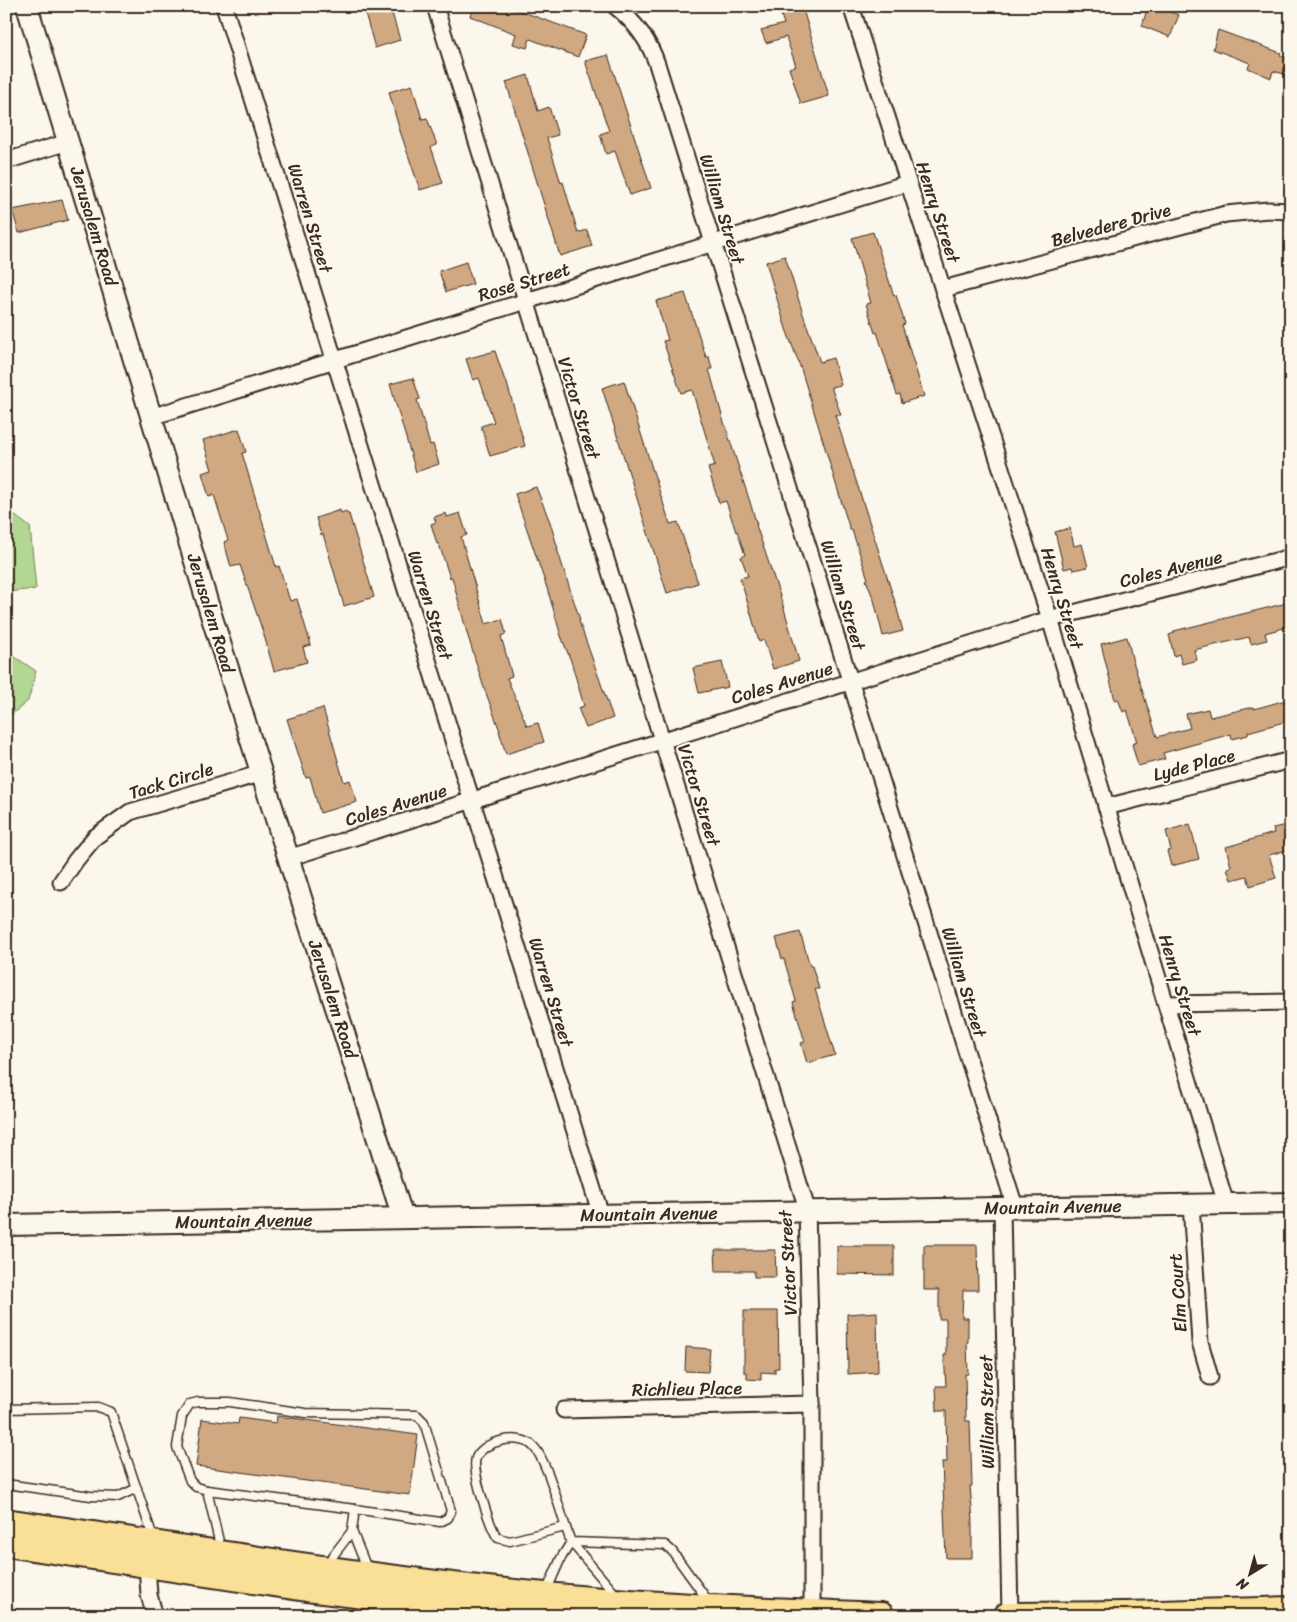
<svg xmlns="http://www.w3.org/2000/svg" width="1297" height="1622" font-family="Sriracha,sans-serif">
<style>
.green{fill:#b1d792;stroke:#768058}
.building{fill:#d0a982;stroke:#3b2a1e}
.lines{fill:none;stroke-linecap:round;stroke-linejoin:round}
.service-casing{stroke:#3b2a1e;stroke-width:11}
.minor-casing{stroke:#3b2a1e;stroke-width:19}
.tertiary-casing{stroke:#3b2a1e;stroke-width:24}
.trunk-casing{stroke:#3b2a1e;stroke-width:30}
.service{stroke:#fbf7ec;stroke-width:8}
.minor{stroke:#fbf7ec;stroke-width:15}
.tertiary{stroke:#fbf7ec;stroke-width:20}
.trunk{stroke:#fadf96;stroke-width:26}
.labels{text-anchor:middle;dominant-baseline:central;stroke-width:4;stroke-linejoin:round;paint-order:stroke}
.street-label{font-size:18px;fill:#3b2a1e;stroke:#fbf7ec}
</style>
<rect width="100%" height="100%" fill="#fbf7ec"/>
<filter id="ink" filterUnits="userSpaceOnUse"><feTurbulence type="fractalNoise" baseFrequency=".02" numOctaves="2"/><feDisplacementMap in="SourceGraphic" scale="10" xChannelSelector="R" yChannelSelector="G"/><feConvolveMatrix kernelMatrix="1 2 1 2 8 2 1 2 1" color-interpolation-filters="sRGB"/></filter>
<g filter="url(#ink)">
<g class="green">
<polygon points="6,509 30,527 36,589 6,592"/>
<polygon points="6,651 36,671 28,701 6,719"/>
</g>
<g class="building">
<polygon points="363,6 386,6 389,14 392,13 400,40 375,48"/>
<polygon points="473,6 507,6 586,35 578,57 530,39 527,48 513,44 516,34 470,16"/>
<polygon points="778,6 802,6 829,96 801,104 789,68 796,66 786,37 766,43 761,30 784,24"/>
<polygon points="1148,6 1153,6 1179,15 1170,37 1142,26"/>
<polygon points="1218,30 1281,53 1280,55 1291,60 1291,68 1288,75 1273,71 1271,78 1248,68 1250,63 1213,49"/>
<polygon points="608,55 651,188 630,195 615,151 606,154 600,134 609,131 585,61"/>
<polygon points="528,75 538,111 549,107 558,135 547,138 561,183 563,182 578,233 587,230 592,246 560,256 506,82"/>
<polygon points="412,85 422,119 427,118 437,145 431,147 443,183 420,190 399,128 389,92"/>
<polygon points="62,200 68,220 19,233 12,210"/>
<polygon points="873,232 894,296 896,295 905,324 902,325 924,396 902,403 900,394 897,395 877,332 875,333 866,304 871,303 852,238"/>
<polygon points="785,256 803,314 820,362 833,358 841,385 831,387 841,415 835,415 896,605 903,631 883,636 874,600 866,580 868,579 852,530 850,530 801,369 786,329 766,262"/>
<polygon points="466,262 473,284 446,292 439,271"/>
<polygon points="685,293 706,357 709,357 712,369 709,369 723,419 749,499 757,525 756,525 783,605 799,661 773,669 764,640 759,642 751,614 740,578 748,576 741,557 745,555 737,531 736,532 726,501 719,503 708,468 715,466 692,390 681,393 663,341 668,340 656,301"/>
<polygon points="495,351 505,381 506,380 525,446 490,456 481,426 494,422 479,378 473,380 466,359"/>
<polygon points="413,378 420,399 417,400 430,445 433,444 439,464 416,472 390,384"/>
<polygon points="624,381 670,524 678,522 698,583 667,593 602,388"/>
<polygon points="239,429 246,452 242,453 276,567 279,566 290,601 297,599 311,645 303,647 307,662 274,671 264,635 240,565 231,567 224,542 228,540 214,495 209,497 202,473 212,470 203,440"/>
<polygon points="536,487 550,522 558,549 557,549 580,620 579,621 613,718 586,728 578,708 584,706 571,661 561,636 548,591 515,494"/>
<polygon points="340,510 341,513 346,511 347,514 349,514 374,597 344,606 323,534 321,535 316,518"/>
<polygon points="446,513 447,517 460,513 467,535 461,537 486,624 502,619 506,634 501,636 512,676 507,678 527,726 538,723 544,742 506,754 499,731 500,731 483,685 467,633 452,577 450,578 439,544 437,544 431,524 436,522 434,517"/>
<polygon points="1070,528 1074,546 1082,544 1088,567 1073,570 1072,567 1064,569 1055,532"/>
<polygon points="1291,602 1291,626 1265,633 1267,640 1251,644 1249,637 1202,648 1194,650 1197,660 1182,664 1179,654 1174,656 1169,635 1174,633 1174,631"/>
<polygon points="1127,637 1132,658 1157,737 1190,728 1186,714 1208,709 1210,717 1254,707 1254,709 1286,700 1291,720 1248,732 1248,735 1232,739 1231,734 1163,753 1165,759 1138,766 1132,744 1137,742 1127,710 1123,712 1118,699 1115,700 1101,644"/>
<polygon points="722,662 728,687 699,693 693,668"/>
<polygon points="323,708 344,782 350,780 357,802 320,813 310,777 306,778 287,719"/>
<polygon points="1190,824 1199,859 1171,866 1167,851 1171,850 1166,831"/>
<polygon points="1291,824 1291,849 1269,855 1276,878 1250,886 1247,876 1231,880 1227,868 1231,867 1226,847 1274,833 1273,828"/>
<polygon points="800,932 810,966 812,966 819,989 815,989 835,1055 807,1063 801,1043 805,1042 793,1002 796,1001 784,959 782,959 776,938"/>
<polygon points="924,1245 977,1245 978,1290 963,1290 962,1318 968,1318 968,1342 967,1342 968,1374 965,1374 966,1421 970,1421 972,1486 970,1486 973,1521 972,1521 972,1558 946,1558 942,1462 947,1462 946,1411 937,1411 936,1386 946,1386 944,1355 946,1355 946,1319 939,1319 939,1290 924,1290"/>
<polygon points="837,1246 894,1246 894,1275 837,1274"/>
<polygon points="715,1250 775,1250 776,1277 754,1277 754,1271 716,1271"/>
<polygon points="744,1311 778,1311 779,1368 775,1368 775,1373 761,1372 761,1380 747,1379 747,1372 744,1372"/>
<polygon points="877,1312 878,1372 848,1374 847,1314"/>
<polygon points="686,1347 710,1349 708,1372 685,1371"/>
<polygon points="277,1416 418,1435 410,1495 196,1466 202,1419 238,1424 239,1418 276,1423"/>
</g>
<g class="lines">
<defs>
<g id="service">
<polyline points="6,1409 98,1407 111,1412 154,1540"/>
<polyline points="6,1484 91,1496 118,1497 137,1488"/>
<polyline points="207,1490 355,1509"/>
<path d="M565 1527 510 1541 498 1538C490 1528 471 1469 476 1458 484 1440 520 1433 533 1446 548 1460 562 1520 571 1542L665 1545 672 1551 709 1602"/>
<polyline points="221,1550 207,1490 196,1487 190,1481 177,1447 182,1416 190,1404 198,1402 230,1402 305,1413 417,1415 424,1422 451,1511 448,1518 440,1522 355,1509 352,1531 368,1571"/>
<polyline points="326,1565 352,1531"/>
<polyline points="546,1592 561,1558 571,1542 617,1596"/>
</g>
<g id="minor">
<polyline points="224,6 601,1215"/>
<polyline points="435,6 807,1209 812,1404 812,1613"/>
<path d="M615 6C635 22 649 40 657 64L1015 1207"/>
<polyline points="851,6 1050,619 1226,1204"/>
<polyline points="6,161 68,142"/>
<polyline points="943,289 1226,214 1268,210 1291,211"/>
<polyline points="151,417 908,183"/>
<polyline points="1106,807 1291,760"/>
<polyline points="288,858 1050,619 1291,557"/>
<polyline points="61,882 76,860 95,837 130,812 262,773"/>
<polyline points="1166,1004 1291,1002"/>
<polyline points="1191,1204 1200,1342 1210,1377"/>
<polyline points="1002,1208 1010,1616"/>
<polyline points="564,1410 812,1404"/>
<polyline points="147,1565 149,1595 155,1616"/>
</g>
<g id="tertiary">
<polyline points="27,6 213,621 403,1218"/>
<polyline points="6,1225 1291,1203"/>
</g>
<g id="trunk">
<path d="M6 1522C186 1549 365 1578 545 1596 657 1607 769 1611 881 1616"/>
<polyline points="6,1543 307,1588 533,1616"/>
<polyline points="1007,1616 1126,1615 1291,1610"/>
</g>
</defs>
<use href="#service" class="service-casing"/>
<use href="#minor" class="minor-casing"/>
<use href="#tertiary" class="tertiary-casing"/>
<use href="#trunk" class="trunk-casing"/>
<use href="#service" class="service"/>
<use href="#minor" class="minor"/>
<use href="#tertiary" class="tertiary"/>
<use href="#trunk" class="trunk"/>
</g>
</g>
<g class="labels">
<g class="street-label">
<text transform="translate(722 209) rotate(73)">William Street</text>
<text transform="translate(938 212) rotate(72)">Henry Street</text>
<text transform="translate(310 218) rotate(73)">Warren Street</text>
<text transform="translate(1111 225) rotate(-15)">Belvedere Drive</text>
<text transform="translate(94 226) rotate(73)">Jerusalem Road</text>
<text transform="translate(524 282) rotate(-17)">Rose Street</text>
<text transform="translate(579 408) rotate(73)">Victor Street</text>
<text transform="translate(1171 569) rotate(-14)">Coles Avenue</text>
<text transform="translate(843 595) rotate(73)">William Street</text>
<text transform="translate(1062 598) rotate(73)">Henry Street</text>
<text transform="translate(430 605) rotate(73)">Warren Street</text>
<text transform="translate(211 613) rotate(73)">Jerusalem Road</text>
<text transform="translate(782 683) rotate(-17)">Coles Avenue</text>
<text transform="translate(1194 765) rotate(-14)">Lyde Place</text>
<text transform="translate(171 781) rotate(-17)">Tack Circle</text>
<text transform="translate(699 795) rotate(73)">Victor Street</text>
<text transform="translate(396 805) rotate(-17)">Coles Avenue</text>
<text transform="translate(964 982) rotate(73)">William Street</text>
<text transform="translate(1180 985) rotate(73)">Henry Street</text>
<text transform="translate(551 992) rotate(73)">Warren Street</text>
<text transform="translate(333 999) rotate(72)">Jerusalem Road</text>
<text transform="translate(1053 1207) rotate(-1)">Mountain Avenue</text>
<text transform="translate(649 1214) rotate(-1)">Mountain Avenue</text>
<text transform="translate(244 1221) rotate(-1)">Mountain Avenue</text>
<text transform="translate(788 1263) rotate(-93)">Victor Street</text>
<text transform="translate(1178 1293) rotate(-94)">Elm Court</text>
<text transform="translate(687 1389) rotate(-1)">Richlieu Place</text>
<text transform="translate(987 1412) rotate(-91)">William Street</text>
</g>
</g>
<rect width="1297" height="1622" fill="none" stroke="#fbf7ec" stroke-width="25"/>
<rect x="12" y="12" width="1272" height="1597" fill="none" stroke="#3b2a1e" stroke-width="2" filter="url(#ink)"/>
<g transform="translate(1250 1574) rotate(217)" stroke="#fbf7ec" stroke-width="4" paint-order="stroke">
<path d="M0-4L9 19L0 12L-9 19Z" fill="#3b2a1e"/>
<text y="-8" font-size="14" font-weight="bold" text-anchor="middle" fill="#3b2a1e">N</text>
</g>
</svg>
